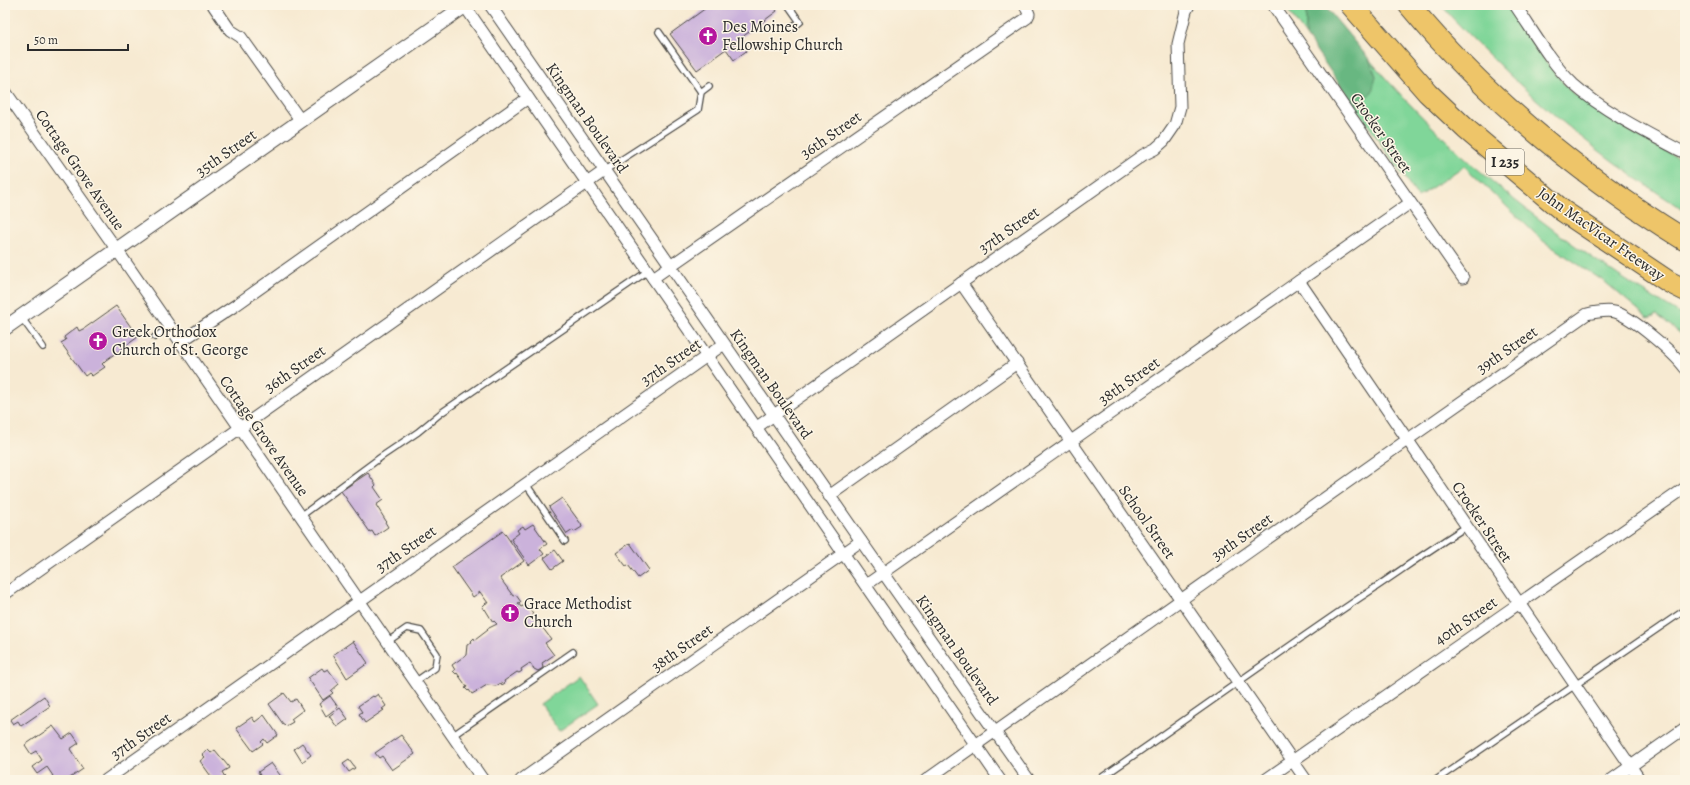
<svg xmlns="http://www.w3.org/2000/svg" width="1690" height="785" font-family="Alegreya,serif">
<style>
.green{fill:#80d699;stroke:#568062}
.forest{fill:#68b781;stroke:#4a7156}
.building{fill:#cbb2db}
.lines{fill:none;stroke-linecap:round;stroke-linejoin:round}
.service-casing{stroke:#4a4844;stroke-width:8}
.minor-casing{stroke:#4a4844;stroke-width:13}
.tertiary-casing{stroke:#4a4844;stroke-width:16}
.motorway-casing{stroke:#4a4844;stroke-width:23}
.service{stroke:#fff;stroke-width:5.5}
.minor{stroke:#fff;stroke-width:11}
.tertiary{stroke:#fff;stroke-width:14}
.motorway{stroke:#eec569;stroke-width:21}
.labels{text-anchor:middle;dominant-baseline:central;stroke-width:3;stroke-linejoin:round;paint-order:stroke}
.shield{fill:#fcf5e5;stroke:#6a6863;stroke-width:1}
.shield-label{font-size:15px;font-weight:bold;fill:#2b2b2b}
.poi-label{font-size:16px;fill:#2b2b2b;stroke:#fcf5e5;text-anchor:start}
.street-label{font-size:16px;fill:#2b2b2b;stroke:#fcf5e5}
</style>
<rect width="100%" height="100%" fill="#fcf5e5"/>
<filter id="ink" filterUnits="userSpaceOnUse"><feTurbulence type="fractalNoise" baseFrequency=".025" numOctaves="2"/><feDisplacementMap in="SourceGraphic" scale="8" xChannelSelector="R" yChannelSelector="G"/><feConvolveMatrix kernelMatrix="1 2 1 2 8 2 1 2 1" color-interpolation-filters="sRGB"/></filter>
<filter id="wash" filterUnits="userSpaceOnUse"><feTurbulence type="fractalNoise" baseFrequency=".012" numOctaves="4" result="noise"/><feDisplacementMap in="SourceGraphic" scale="16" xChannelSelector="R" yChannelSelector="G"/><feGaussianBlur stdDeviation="0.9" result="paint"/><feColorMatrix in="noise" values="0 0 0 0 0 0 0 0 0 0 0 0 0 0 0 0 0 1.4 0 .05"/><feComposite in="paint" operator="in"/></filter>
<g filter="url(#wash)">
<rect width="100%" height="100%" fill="#f7ead2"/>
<g class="green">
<polygon points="1284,5 1310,5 1306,14 1306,36"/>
<path d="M1441 5H1506L1547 63 1569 90 1600 112 1650 143 1685 161V211C1615 166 1549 115 1490 56 1473 39 1456 23 1441 5Z"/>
<path d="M1369 59C1458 164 1567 247 1685 317V337L1657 315 1648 318 1605 282 1543 241 1464 166 1418 197 1354 105 1364 100 1376 76Z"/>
<polygon points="579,676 598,704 559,731 540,704"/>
</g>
<polygon class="forest" points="1310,5 1324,5 1369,59 1376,76 1372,92 1364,100 1354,105 1306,36 1306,14"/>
<g id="blocks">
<g class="building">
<polygon points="710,5 773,5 777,11 741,38 749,49 734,60 726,49 697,70 670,34"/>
<polygon points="116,306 138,337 106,360 102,364 105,367 92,376 89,373 85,376 61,343 66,340 64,337 77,327 79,331 85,328"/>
<polygon points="368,473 376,485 374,487 383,500 376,505 386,521 385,522 388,527 375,536 372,531 370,532 341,491"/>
<polygon points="562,498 581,524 582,527 574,532 573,530 567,534 549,507"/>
<polygon points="533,524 547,544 540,549 544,554 529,565 511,539 519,533 517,530 523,526 525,529"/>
<polygon points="503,531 524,561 500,578 513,596 516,595 521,602 518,603 521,607 523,606 528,607 539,623 542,621 544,625 542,627 551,639 545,643 554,655 542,663 543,668 538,671 534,669 530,663 521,669 522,671 519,673 517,672 504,681 505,683 502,685 501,683 496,686 487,685 472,694 469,690 468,691 465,688 467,687 457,673 456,674 453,671 455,670 452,665 466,655 467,645 472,642 471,641 474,638 475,640 488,630 487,629 497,624 494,621 493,622 485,609 484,610 482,607 486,603 488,603 480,592 473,597 452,567"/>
<polygon points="630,543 649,570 638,578 628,565 626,566 616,553"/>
<polygon points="555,550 563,561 552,569 544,558"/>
<polygon points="353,641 368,663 347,678 333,655"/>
<polygon points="322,668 324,671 328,669 339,684 331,691 333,693 323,700 308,678"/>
<polygon points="284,693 291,702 296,699 303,710 291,719 293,722 286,726 284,724 283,724 269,704"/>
<polygon points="378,694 386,706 382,709 384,710 365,723 359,714 362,712 358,706 373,696 374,697"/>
<polygon points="44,696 50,706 21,726 18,721 13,724 10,720"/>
<polygon points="330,696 338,707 326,716 319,704"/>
<polygon points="340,708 348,719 337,727 329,716"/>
<polygon points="264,715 278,735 267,743 264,739 261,742 263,744 253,751 236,728 252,717 255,722"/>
<polygon points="53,726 63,739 72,733 79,743 70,749 83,769 67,780 50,780 49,779 53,776 47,767 37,774 32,767 42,760 36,751 31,754 25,745"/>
<polygon points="401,735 415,754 392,770 382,756 379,758 375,753"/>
<polygon points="302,743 311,755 302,762 294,749"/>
<polygon points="208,750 211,753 215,750 228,766 229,768 222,772 225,777 221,780 213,779 200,761 205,757 202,754"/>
<polygon points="349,760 355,768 349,772 343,764"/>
<polygon points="271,763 283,779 282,780 263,780 258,772"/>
</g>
</g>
</g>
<g filter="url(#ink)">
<use href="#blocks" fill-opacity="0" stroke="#4a4844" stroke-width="1"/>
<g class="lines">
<defs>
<g id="service">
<polyline points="788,5 800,22 792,28"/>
<polyline points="659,32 701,92"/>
<polyline points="604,171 698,110 701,92 709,86"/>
<polyline points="21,317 43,347"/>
<polyline points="155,337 170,327"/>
<polyline points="526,484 565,541"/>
<polyline points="301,516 381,457 418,432 441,413 648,271"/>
<polyline points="387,642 407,628 421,631 437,654 435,668 415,682"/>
<polyline points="452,736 573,652"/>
<path d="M1098 780C1186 720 1272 657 1361 597 1396 574 1430 549 1466 527"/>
<polyline points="1436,780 1685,610"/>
</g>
<g id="minor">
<polyline points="213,5 230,30 241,37 301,121"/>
<polyline points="464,5 1000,780"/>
<polyline points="490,5 861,541 1029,780"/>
<polyline points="1273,5 1463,278"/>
<path d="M1515 5C1533 31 1550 62 1573 84 1603 111 1649 134 1685 153"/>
<polyline points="5,91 117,250 483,780"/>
<polyline points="653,278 1027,18 1029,14 1025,5"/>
<polyline points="1299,281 1640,780"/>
<polyline points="961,283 1306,780"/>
<polyline points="180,342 236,305 528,98"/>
<polyline points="757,427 1143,155 1155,149 1164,141 1175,125 1180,107 1178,44 1186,11 1189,5"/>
<polyline points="829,496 1017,363"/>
<polyline points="866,585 1410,203"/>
<polyline points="5,594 604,171"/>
<polyline points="106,780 724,344"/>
<polyline points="521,780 861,541"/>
<path d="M926 780 1407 440 1587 314C1596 312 1606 310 1615 312 1632 317 1674 353 1685 368"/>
<polyline points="1265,780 1685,488"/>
<polyline points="1611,780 1685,728"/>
</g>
<polyline id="tertiary" points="5,328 466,5"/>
<g id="motorway">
<polyline points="1351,5 1428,93 1466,129 1563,211 1669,282 1685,290"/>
<path d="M1409 5C1486 98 1582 176 1685 240"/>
</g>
</defs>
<use href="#service" class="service-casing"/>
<use href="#minor" class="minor-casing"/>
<use href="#tertiary" class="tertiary-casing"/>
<use href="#motorway" class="motorway-casing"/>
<use href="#service" class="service"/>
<use href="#minor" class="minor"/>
<use href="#tertiary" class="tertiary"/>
<use href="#motorway" class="motorway"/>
</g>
</g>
<defs>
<symbol id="church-disc" viewBox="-11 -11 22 22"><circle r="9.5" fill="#b5179e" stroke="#fcf5e5"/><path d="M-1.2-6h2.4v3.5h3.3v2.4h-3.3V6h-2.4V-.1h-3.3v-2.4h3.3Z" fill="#fff"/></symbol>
</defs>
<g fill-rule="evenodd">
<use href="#church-disc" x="697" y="25" width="22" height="22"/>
<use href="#church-disc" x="87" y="330" width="22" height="22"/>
<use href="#church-disc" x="499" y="602" width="22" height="22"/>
</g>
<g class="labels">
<rect class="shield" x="1486" y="149" width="38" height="26" rx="3"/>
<g class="shield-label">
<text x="1505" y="162">I 235</text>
</g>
<g class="poi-label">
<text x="722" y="27">Des Moines<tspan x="722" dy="18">Fellowship Church</tspan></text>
<text x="112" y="332">Greek Orthodox<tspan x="112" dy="18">Church of St. George</tspan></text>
<text x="524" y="604">Grace Methodist<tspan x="524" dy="18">Church</tspan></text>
</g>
<g class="street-label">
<text transform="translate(587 118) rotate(55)">Kingman Boulevard</text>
<text transform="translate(1381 133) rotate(55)">Crocker Street</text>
<text transform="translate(831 135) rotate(-35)">36th Street</text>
<text transform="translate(226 153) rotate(-35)">35th Street</text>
<text transform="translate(80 170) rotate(55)">Cottage Grove Avenue</text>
<text transform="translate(1009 230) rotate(-35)">37th Street</text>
<text transform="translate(1601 234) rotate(35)">John MacVicar Freeway</text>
<text transform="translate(1507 350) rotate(-35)">39th Street</text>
<text transform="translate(671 362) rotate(-35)">37th Street</text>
<text transform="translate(295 369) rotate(-35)">36th Street</text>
<text transform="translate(1129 381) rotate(-35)">38th Street</text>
<text transform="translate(771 384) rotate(55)">Kingman Boulevard</text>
<text transform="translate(264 436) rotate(55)">Cottage Grove Avenue</text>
<text transform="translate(1147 522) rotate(55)">School Street</text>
<text transform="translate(1482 522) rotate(56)">Crocker Street</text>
<text transform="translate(1242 537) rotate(-35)">39th Street</text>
<text transform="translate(406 549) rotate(-35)">37th Street</text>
<text transform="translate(1466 621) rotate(-35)">40th Street</text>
<text transform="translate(682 648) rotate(-35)">38th Street</text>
<text transform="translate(957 650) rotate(55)">Kingman Boulevard</text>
<text transform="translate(141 736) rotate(-35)">37th Street</text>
</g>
</g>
<rect width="1690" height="785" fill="none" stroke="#fcf5e5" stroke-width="20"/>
<path d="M28 44v6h100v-6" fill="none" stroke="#2b2b2b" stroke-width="2"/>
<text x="34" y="44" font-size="12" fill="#2b2b2b" stroke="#fcf5e5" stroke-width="3" paint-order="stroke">50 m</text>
</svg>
